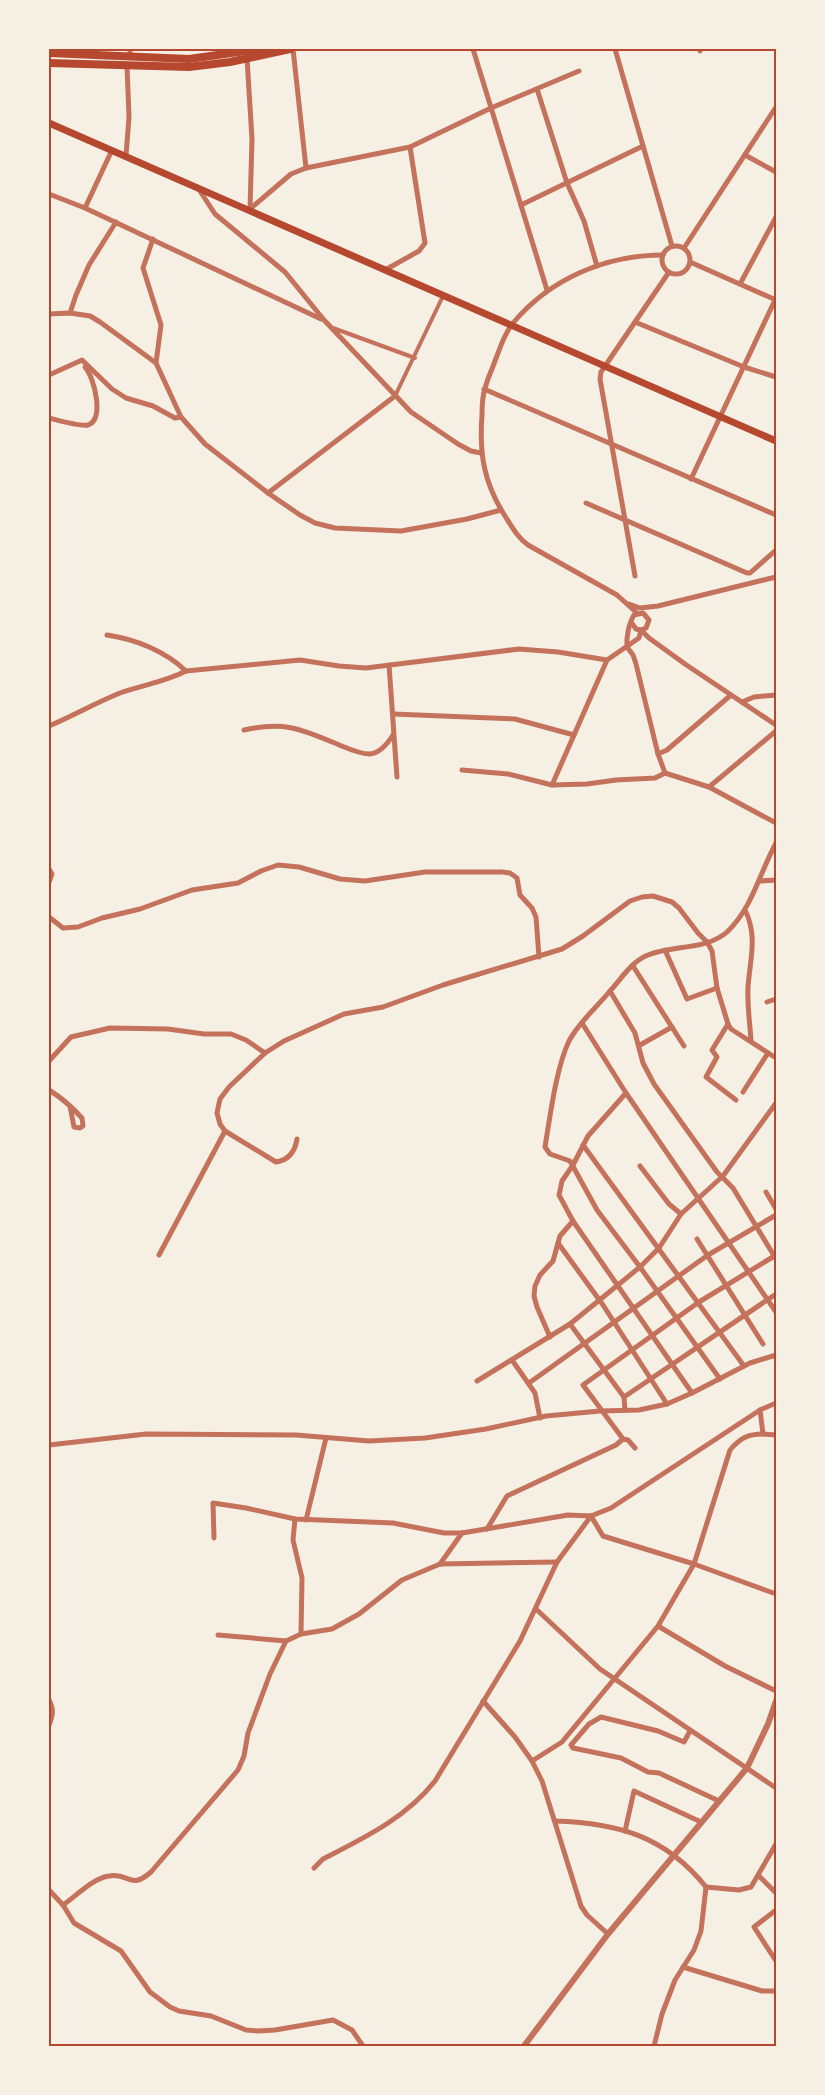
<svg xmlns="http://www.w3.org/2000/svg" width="825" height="2095" font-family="'Work Sans',sans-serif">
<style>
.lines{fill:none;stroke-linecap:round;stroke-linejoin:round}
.pedestrian{stroke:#c5725c;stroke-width:4}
.minor{stroke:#c5725c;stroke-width:5}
.tertiary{stroke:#c5725c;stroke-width:6}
.secondary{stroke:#b5482f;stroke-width:7}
.primary{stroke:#b5482f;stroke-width:8}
.neatline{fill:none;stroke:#b5482f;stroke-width:2}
</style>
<rect width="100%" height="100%" fill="#f6efe4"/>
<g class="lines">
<g class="pedestrian">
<polyline points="333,328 415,358"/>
<polyline points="395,396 443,296"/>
</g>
<g class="minor">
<polyline points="293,49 306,168"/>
<polyline points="473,49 547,290"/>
<polyline points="615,49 672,246"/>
<polyline points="699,49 700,51"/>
<polyline points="130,57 130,49"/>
<polyline points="247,58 252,139 250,209"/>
<polyline points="537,89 567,183 584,221 597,266"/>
<polyline points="745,155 776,172"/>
<polyline points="126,156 129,117 127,66"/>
<polyline points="198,188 215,214 285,272 324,320 411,412 458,444 471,451 481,453"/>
<polyline points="49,194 85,208 321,319"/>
<polyline points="521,205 643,146"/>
<polyline points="85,208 112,150"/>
<polyline points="250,209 291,174 306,168 410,147 491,108 579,71"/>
<polyline points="153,239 143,268 161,325 156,363"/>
<circle cx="676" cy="260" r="14"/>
<polyline points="684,248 776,107"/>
<polyline points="690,262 776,300"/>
<polyline points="385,270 419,251 425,243 410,147"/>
<polyline points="740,284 776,217"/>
<polyline points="70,313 76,295 89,265 116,222"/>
<polyline points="49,314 70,313 90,316 100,322 156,363 181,417 205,444 268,493 300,515 315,523 335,528 401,531 467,519 501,510"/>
<polyline points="635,322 744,367 776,377"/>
<polyline points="49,375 82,360 112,389 126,398 153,406 175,418 181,417"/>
<polyline points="484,389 776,515"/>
<path d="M49 418C57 420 81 427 88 425 105 419 94 377 85 367"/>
<polyline points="691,479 775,300"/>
<polyline points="268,493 395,396"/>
<polyline points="586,503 747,573 750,573 776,550"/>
<polyline points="635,576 600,379 601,372 669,272"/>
<polyline points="629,604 640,608 658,606 776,577"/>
<path d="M637 613 617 595 528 545C518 538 512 527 505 516 484 483 479 454 482 415 482 406 482 397 485 389 487 379 492 370 495 361 500 348 504 334 513 323 550 279 605 255 663 255"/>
<path d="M107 635C135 639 165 651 186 671"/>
<polyline points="627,647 633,655 636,664 658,754 665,773"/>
<path d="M627 647C626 637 629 623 634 615L643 613 649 620 646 628 641 630 636 629 631 622"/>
<polyline points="389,665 397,777"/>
<polyline points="742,702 754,697 776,695"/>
<polyline points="393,714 515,719 574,735"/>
<path d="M49 726C73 716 95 703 120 693 142 685 165 682 186 671L300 660 339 666 366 668 519 649 558 652 607 660"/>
<path d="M244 730C284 721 301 729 337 744 347 748 359 754 370 754 380 753 388 743 393 735"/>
<polyline points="658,754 667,750 731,695"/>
<polyline points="462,770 508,774 552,785 587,784 616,780 655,778 665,773 709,787 776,823"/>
<polyline points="552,785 607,660 639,638 641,630 649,638 685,664 776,725"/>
<polyline points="709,787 776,731"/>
<polyline points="49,869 52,874 49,882"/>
<polyline points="760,881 776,880"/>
<path d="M745 910C758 936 750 959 748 987 747 1005 750 1023 751 1041"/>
<polyline points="49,917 63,928 78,927 102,918 140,909 192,890 238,883 261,871 278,865 299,867 340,879 365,881 425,872 502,872 510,873 517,878 520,895 532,908 536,917 539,957"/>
<polyline points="665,950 687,999 717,988"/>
<polyline points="633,966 684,1046"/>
<polyline points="610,991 635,1033 643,1063 654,1084 717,1172 733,1188 776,1259"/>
<polyline points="767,1002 776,999"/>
<polyline points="582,1023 626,1093 776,1312"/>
<polyline points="728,1024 712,1050 717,1057 706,1077 736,1100"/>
<polyline points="640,1045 672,1027"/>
<polyline points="49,1061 71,1037 110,1028 168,1029 204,1034 231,1034 246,1040 265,1053"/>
<path d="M49 1090C62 1098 72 1107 82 1118L83 1126 80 1128 74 1127 70 1106"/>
<polyline points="743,1092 768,1053"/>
<polyline points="626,1093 588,1136 573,1165 562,1181 559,1195 573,1221 692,1393"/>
<path d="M297 1139C295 1152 289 1160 276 1162L225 1131 220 1124 217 1113 220 1099 229 1087 265 1053 284 1041 344 1014 383 1007 443 985 562 949 583 936 630 901 642 897 653 896 672 902 679 908 698 933 707 942 712 951 717 988 728 1024 731 1029 776 1058"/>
<polyline points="583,1145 744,1366"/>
<polyline points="640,1166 669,1204 681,1214"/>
<polyline points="766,1192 776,1209"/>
<polyline points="697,1239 763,1344"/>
<polyline points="558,1243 603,1305 667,1404"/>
<polyline points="159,1255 225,1131"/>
<polyline points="570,1324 624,1397 625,1410"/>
<polyline points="550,1337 537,1307 534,1296 535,1286 540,1275 553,1261 560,1236 573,1221"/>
<polyline points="512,1360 535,1393 540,1418"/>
<path d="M720 1379 640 1267 597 1210 570 1161 550 1154 545 1147C550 1117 556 1068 569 1041 579 1022 597 1007 610 991 622 978 632 961 648 955 673 945 707 950 727 932 753 907 759 874 776 843"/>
<polyline points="477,1381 570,1324 640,1267 659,1248 681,1214 723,1176 776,1103"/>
<polyline points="529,1383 708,1255 776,1215"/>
<polyline points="624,1397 776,1294"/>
<polyline points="760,1410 763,1434 776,1435"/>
<polyline points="49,1445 146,1434 296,1435 369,1441 425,1438 486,1429 546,1416 600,1411 639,1410 667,1404 692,1393 750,1363 776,1355"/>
<polyline points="635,1448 628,1440 623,1439 583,1385 699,1302 776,1255"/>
<polyline points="591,1516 603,1536 694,1564 776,1594"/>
<polyline points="295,1519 293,1540 302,1578 301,1634"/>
<polyline points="306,1520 326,1438"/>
<polyline points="487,1529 507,1496 616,1445 623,1439"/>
<polyline points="214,1538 213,1503 246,1508 295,1519 393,1523 444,1533 462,1533 568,1515 591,1516 611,1508 760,1410 776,1403"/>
<polyline points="440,1564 462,1533"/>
<polyline points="536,1609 600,1669 776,1788"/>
<polyline points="658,1626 725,1666 776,1691"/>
<polyline points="218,1635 286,1641 301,1634 332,1629 359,1614 402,1580 440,1564 557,1562"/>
<path d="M49 1700C54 1709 53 1715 49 1725"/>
<polyline points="483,1701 515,1737 532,1761 542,1781 581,1906 587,1915 608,1934"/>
<polyline points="690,1731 684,1742 658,1731 601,1717 589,1724 571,1745 573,1748 621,1758 648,1772 659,1773 719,1801"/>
<path d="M532 1761 562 1742 658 1626 694 1564 730 1450C740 1438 748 1434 763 1434"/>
<path d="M555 1821C618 1823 665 1836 706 1887L701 1931 694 1950 675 1980 662 2014 654 2046"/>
<polyline points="625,1831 634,1791 701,1822"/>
<path d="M314 1868 323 1859C364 1838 406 1818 435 1781L520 1641 557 1562 591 1516"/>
<polyline points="759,1876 776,1893"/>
<polyline points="706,1887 739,1890 751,1887 776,1844"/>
<polyline points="49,1890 63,1905 74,1923 121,1951 150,1992 170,2007 179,2011 211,2016 246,2030 258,2031 275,2030 333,2020 352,2030 363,2046"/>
<path d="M63 1905C76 1896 93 1878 109 1876 130 1872 129 1891 151 1872L238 1770 244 1756 248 1733 270 1674 286 1641"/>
<polyline points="776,1910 754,1927 776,1961"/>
<polyline points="683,1967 762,1991 776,1991"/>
</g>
<polyline class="tertiary" points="524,2046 608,1934 747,1768 768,1724 776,1701"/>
<polyline class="secondary" points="49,123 776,441"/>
<g class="primary">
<polyline points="49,53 189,59 260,49"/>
<polyline points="49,63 189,67 230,62 290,49"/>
</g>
</g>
<rect width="825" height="2095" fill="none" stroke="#f6efe4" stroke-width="100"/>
<rect x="50" y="50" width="725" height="1995" class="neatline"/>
</svg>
